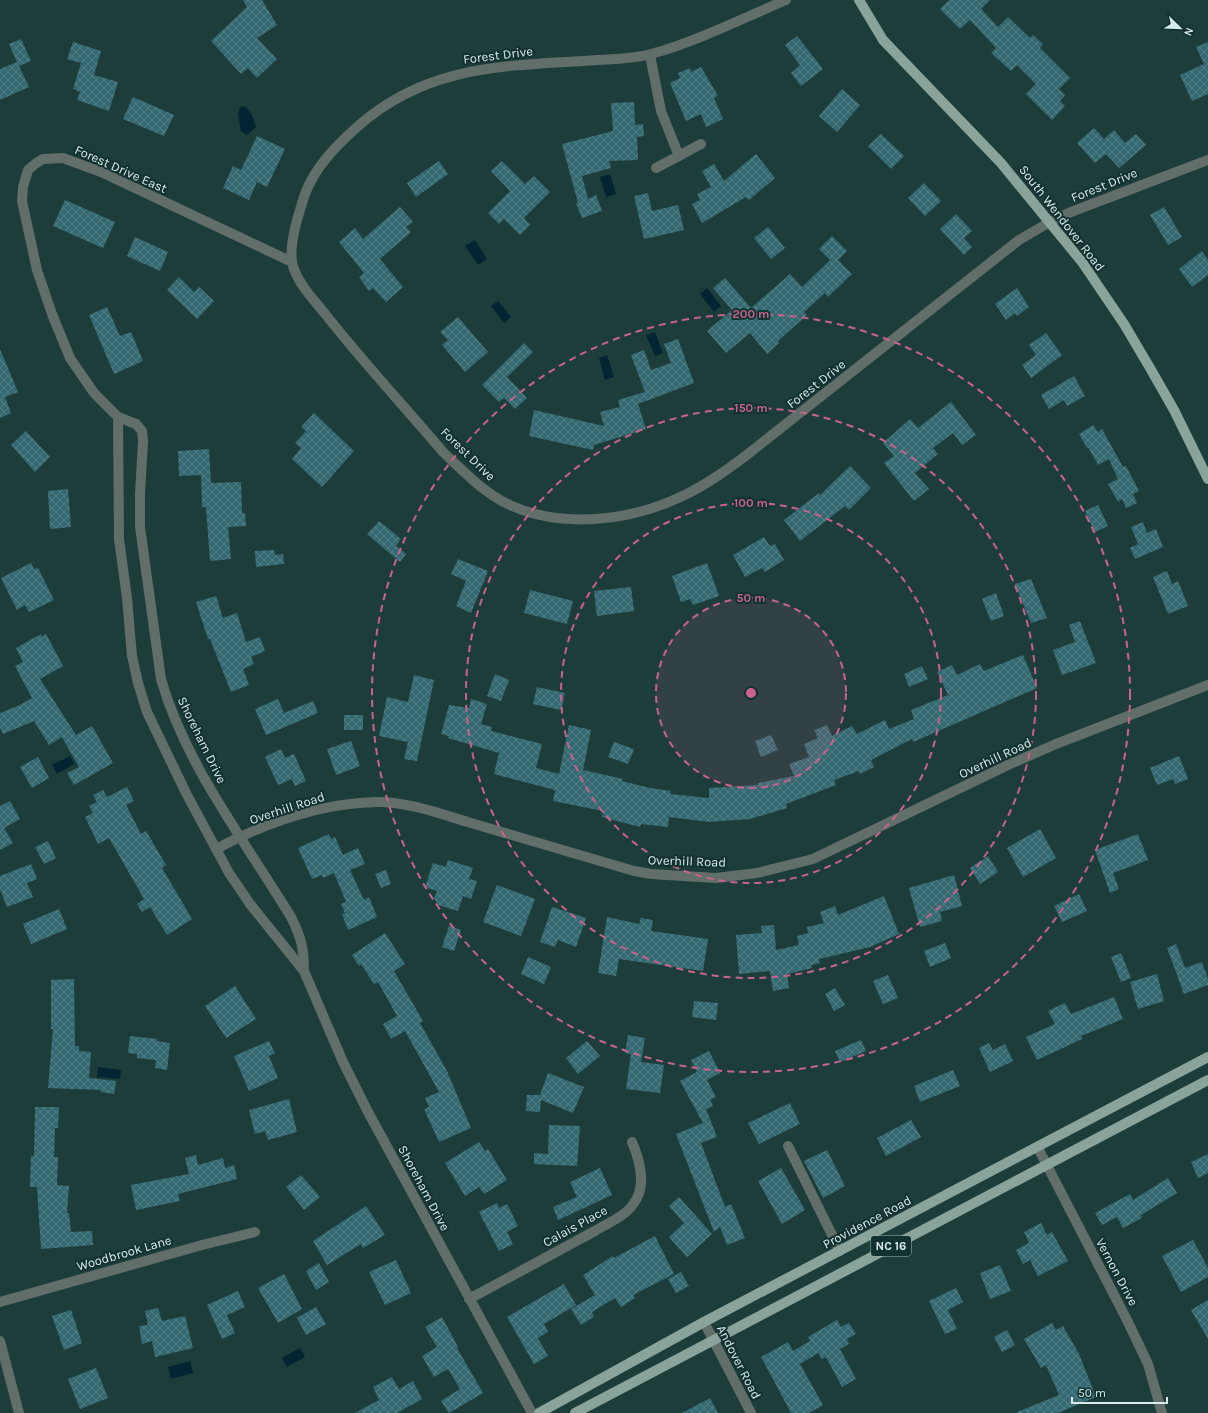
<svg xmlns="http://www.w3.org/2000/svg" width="1208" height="1413" font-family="Karla,sans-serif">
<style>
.water{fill:#032432}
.building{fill:url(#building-cross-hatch)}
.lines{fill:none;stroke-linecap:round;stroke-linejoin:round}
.minor{stroke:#616e69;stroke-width:10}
.major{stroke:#8aa49b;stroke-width:10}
.ring{fill:none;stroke:#ca628d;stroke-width:2;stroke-dasharray:7 5}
.labels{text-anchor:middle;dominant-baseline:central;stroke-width:4;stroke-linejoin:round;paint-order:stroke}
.shield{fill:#123231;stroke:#9db4b2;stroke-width:1}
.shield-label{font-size:12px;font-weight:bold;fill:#d9ebea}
.street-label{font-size:13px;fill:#d9ebea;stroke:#123231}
.centre{fill:#ca628d;stroke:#123231;stroke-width:2}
.ring-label{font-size:12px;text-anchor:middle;font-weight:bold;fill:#ca628d;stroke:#123231;stroke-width:4;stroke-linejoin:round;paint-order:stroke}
</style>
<defs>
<pattern id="building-cross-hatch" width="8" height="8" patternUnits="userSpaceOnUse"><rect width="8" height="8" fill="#356972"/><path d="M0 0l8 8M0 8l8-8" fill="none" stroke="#527f86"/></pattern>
</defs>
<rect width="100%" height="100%" fill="#1d3d3b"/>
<g class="water">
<polygon points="245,106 252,115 256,127 247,135 241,131 238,114 240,107"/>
<polygon points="610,174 616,194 606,197 600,177"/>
<polygon points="475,240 487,259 478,265 465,246"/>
<polygon points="707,288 721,306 714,312 700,294"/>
<polygon points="498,301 511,317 504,323 491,306"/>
<polygon points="655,332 663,353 655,356 646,335"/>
<polygon points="607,355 614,377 605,380 599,358"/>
<polygon points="70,756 74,764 57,774 52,765"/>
<polygon points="98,1067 121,1070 120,1079 97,1077"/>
<polygon points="300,1348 305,1357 287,1367 282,1358"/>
<polygon points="190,1361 193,1373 171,1379 168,1367"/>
</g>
<g class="building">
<polygon points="243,0 262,0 277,25 257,38 277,59 257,78 248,68 241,74 211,41 247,7"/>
<polygon points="949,0 990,0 981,9 998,27 1008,17 1030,38 1033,35 1043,44 1040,48 1070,78 1059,89 1065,95 1060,101 1065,106 1052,120 1026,94 1036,84 1017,65 1011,71 991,53 996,48 970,20 960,29 940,9"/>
<polygon points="797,36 823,69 801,86 791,73 800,65 785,45"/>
<polygon points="21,39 31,61 19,66 29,87 0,100 0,69 17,62 9,44"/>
<polygon points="73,42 101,51 94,75 118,82 109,111 77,100 80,92 73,89 81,63 67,59"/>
<polygon points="1208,42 1208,94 1192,101 1180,75 1204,64 1196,47"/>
<polygon points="701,67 718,96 714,98 723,119 706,127 701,114 686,121 670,83 680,78 678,73 690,68 691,72"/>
<polygon points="842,89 860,105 837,132 819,116"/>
<polygon points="133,97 174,115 164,136 123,119"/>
<polygon points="634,102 635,125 643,124 644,136 637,137 638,160 609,161 611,168 582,176 588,199 596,195 602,211 582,218 576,203 578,203 562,144 613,131 611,103"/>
<polygon points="1094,128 1104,139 1114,130 1125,143 1136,134 1146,145 1119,168 1106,154 1095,163 1077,143"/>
<polygon points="881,134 904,156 891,169 868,146"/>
<polygon points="257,136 285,149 267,187 257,182 249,200 223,188 233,166 241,170"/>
<polygon points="756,154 775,178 749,200 746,197 702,223 692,204 700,200 697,194 711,187 702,171 714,164 724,181"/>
<polygon points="439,161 448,174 416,197 407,183"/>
<polygon points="502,161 525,184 534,176 550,192 524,218 530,225 520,235 504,219 499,224 488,213 510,191 491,171"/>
<polygon points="924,183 941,201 925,216 908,198"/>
<polygon points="648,193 652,211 678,205 684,230 644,239 634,196"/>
<polygon points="65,200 115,222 103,248 53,226"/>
<polygon points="400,207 413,222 406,227 411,232 380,259 403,287 386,302 373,288 369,291 359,277 364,273 339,242 355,228 363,239"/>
<polygon points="1164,207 1182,237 1168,245 1150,215"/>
<polygon points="956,214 972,231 964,238 972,247 964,255 940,229"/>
<polygon points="768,227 785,248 771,259 754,238"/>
<polygon points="832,236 847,251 838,260 852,274 828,297 825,293 804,312 807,315 778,341 779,343 767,354 750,333 726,353 707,331 732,310 713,288 725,278 751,308 790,274 802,287 830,260 819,249"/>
<polygon points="135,237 168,252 160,271 127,256"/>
<polygon points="1202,251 1208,260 1208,275 1192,287 1179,269"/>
<polygon points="179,277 194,292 199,287 214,301 197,319 167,290"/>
<polygon points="1017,288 1029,307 1017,316 1015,313 1006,320 995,304"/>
<polygon points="107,307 120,336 131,332 143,361 114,374 89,315"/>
<polygon points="458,317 488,352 465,372 442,345 448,340 440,332"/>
<polygon points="1046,333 1062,355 1031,378 1022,365 1036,355 1029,345"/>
<polygon points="678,339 694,383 638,404 646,429 594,445 593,450 529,436 534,410 604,426 600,412 620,407 618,400 645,392 631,355 644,350 651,370 671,363 664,344"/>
<polygon points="524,343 533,352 507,377 527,398 515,409 504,398 499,402 482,385"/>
<polygon points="0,349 18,392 5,397 11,413 0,418"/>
<polygon points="1074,376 1085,396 1067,406 1064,400 1049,409 1041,395"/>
<polygon points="951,402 976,435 962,445 953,433 933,448 938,454 915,473 929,489 914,501 884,463 894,456 883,443 910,419 918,428"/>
<polygon points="314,413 354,451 322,487 292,459 301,448 295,443 306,431 301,427"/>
<polygon points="1093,425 1098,432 1102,429 1123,467 1126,466 1139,491 1133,494 1137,503 1126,508 1122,499 1118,502 1108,484 1118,479 1109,459 1098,465 1088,447 1087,448 1079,434"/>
<polygon points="26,431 50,457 35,472 11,445"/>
<polygon points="209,449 211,483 241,482 242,513 245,513 246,526 228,527 231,559 210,561 206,507 202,507 201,475 179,476 178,451"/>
<polygon points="850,466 871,488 849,510 845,506 800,541 784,520 819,493 820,495"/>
<polygon points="68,489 71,527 50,529 48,491"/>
<polygon points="1098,505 1108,526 1095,532 1085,511"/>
<polygon points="379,521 401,539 396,546 406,554 400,562 367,534"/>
<polygon points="1143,522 1147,533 1156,529 1163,547 1135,559 1130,548 1138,544 1131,527"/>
<polygon points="764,537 770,546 775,544 784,560 765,572 762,568 745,577 733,555"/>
<polygon points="274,550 275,555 283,554 284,564 256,567 255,551"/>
<polygon points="458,559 488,571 471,613 456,606 466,581 451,574"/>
<polygon points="31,563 34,569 38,568 54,600 29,612 25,605 17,610 1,578"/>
<polygon points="707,563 719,596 693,605 690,599 681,602 672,576"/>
<polygon points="1167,571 1172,584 1178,581 1188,606 1168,614 1153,577"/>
<polygon points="1031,579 1047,618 1031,623 1015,584"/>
<polygon points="631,587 634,611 597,616 594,591"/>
<polygon points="530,590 573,601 567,624 524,613"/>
<polygon points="996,593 1004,616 991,621 982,599"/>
<polygon points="216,596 223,618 237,613 246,642 260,637 265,651 251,657 254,664 243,669 249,685 231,692 210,639 208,639 196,602"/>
<polygon points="1080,621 1096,663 1062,675 1053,650 1075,642 1069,625"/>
<polygon points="41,634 42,637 46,634 63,666 40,679 76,735 92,726 113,763 74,785 67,773 79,767 62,737 49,745 34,721 3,734 0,727 0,713 20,705 32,698 15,666 23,662 16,648"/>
<polygon points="1023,655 1037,688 913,742 912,739 871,760 874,767 860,774 859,771 834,780 836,785 786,804 787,808 750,819 709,822 669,817 668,827 641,824 640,827 602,817 603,811 553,801 555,790 494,774 499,753 448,738 449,736 441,734 449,705 469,708 471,699 487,704 481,724 492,727 491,731 542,744 536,768 559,774 569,725 591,730 583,770 623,779 622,781 650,788 671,791 670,794 709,798 709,788 758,785 758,783 794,776 789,764 809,757 804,744 818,738 814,730 827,725 832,736 852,726 857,734 885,720 889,729 914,719 911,710 948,695 937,672 952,665 957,675 980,664 984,671"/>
<polygon points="922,666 928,679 909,687 904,674"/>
<polygon points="495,674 509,680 501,701 487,696"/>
<polygon points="414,675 434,680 417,761 404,759 408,742 379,736 387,697 408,702"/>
<polygon points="537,687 565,693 561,710 533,704"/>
<polygon points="278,699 284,713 313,701 318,713 266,735 255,709"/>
<rect x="344" y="715" width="19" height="15"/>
<polygon points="771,735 778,750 761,757 755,741"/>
<polygon points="351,741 360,766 336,775 327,749"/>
<polygon points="614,742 634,749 628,764 608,757"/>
<polygon points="281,749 285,758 294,754 306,781 295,786 292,779 278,785 265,757"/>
<polygon points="1179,756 1188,779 1175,784 1173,779 1157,785 1150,768"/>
<polygon points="38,757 49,778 32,788 20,767"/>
<polygon points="127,787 134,801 126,805 141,834 146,831 166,865 162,868 192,919 167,935 150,907 142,912 137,904 144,899 109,838 98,844 85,817 93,813 89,806 97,802 93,795 103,790 107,797"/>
<polygon points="10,801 20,819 4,828 13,843 0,850 0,806"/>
<polygon points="1040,829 1056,858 1023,877 1007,848"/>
<polygon points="329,834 331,839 335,837 343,855 358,848 365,864 350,870 364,900 369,897 377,917 348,930 342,914 345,913 341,904 346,902 334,873 323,878 322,875 312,879 298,848"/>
<polygon points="1138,834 1148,860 1113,873 1119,889 1110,893 1095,850"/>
<polygon points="48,841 56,858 44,864 35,847"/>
<polygon points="988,856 998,872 980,884 970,868"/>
<polygon points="448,860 473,868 469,879 477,881 471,899 463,896 458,911 438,905 434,898 437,891 425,887 433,863 446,867"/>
<polygon points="31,864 37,879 27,883 33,897 7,907 0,889 0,876"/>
<polygon points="386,870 391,884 381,888 375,874"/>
<polygon points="954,875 962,906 940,912 942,921 920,927 909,888"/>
<polygon points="497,885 535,899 521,936 483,922"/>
<polygon points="1079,894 1087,911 1062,922 1054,906"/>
<polygon points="884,896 899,934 870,947 819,959 820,963 811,965 812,968 787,974 789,988 773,991 770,971 739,974 736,935 762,933 761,926 774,925 776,950 799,945 797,936 808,933 807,927 824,923 820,912 835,906 838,915"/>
<polygon points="552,907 586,918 576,947 558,940 555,947 540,942"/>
<polygon points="59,909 67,929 31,944 23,924"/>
<polygon points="607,917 639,924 641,918 653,920 651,931 708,939 703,971 619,959 616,976 598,973"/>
<polygon points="449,926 461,930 454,951 442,947"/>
<polygon points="385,933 405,964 394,971 423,1021 420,1023 447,1071 471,1128 439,1142 424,1109 429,1107 425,1098 439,1092 405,1031 391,1039 383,1024 397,1016 378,982 374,984 361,964 359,966 352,955"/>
<polygon points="945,943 951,958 930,967 924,951"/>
<polygon points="1176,944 1185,968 1202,962 1208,979 1208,985 1184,994 1167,948"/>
<polygon points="1121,953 1131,978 1121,982 1111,957"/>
<polygon points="528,957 551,967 544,984 521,974"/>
<polygon points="1157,974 1164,1001 1138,1009 1130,982"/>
<polygon points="888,975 898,998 883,1004 873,981"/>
<polygon points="74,979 75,1046 79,1046 79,1051 91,1052 89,1078 116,1081 114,1094 101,1092 101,1090 48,1088 53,1029 51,1029 51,980"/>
<polygon points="235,986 256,1019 226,1038 205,1006"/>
<polygon points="835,988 845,1005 834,1011 825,994"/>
<polygon points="1114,997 1123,1019 1081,1036 1082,1039 1037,1060 1026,1037 1055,1024 1048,1011 1065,1003 1071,1014"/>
<polygon points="694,1001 718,1003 716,1020 692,1017"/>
<polygon points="628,1035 645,1038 641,1062 664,1065 660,1093 626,1089 631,1054 625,1053"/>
<polygon points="130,1036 157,1039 157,1041 170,1043 167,1070 155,1068 156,1060 137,1058 137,1054 128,1053"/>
<polygon points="861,1040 866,1051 840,1062 835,1051"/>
<polygon points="269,1041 275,1053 269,1056 278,1078 249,1091 234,1056"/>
<polygon points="587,1041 600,1056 578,1074 566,1058"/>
<polygon points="989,1043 993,1050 1005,1044 1013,1061 990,1072 979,1048"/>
<polygon points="709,1051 720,1073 707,1080 716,1097 710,1100 713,1106 706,1109 717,1137 701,1143 725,1207 731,1204 745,1238 727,1245 720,1227 714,1232 676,1134 703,1123 680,1081 697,1072 691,1060"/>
<polygon points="953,1070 960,1086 920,1102 914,1086"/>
<polygon points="548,1073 584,1087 573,1113 541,1100 540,1112 526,1111 527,1095 540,1095"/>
<polygon points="289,1099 297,1132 268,1140 265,1131 255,1134 249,1110"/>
<polygon points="790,1103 800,1124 759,1144 748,1123"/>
<polygon points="35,1107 59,1107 58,1128 55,1128 54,1157 58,1157 57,1185 69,1186 67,1213 69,1213 71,1232 92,1231 93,1245 41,1249 37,1187 30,1187 31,1156 34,1156"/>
<polygon points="911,1120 921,1137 886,1156 877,1138"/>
<polygon points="549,1125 580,1126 577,1166 534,1164 534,1153 548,1154"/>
<polygon points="479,1142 485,1151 488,1149 507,1180 484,1194 479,1187 465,1196 445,1163"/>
<polygon points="827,1150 845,1186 823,1198 804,1161"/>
<polygon points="1208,1154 1208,1173 1198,1178 1191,1162"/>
<polygon points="196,1155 198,1165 223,1158 225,1168 234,1165 237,1179 178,1194 180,1201 136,1210 131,1185 189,1174 185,1158"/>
<polygon points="600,1168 612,1195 558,1220 553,1207 577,1197 570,1182"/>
<polygon points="781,1168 805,1210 782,1224 758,1181"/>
<polygon points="301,1175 320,1197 304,1210 286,1187"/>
<polygon points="1168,1178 1177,1193 1141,1215 1142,1218 1123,1228 1117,1217 1102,1225 1095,1213 1130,1194 1133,1200"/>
<polygon points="679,1197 712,1234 687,1257 669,1237 684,1223 669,1206"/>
<polygon points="497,1203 499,1208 507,1204 518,1226 507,1232 513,1244 499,1251 479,1212"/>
<polygon points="366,1206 385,1235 363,1248 361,1244 327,1265 313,1241"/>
<polygon points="1041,1223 1047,1235 1052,1232 1068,1261 1038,1276 1030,1260 1023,1264 1016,1250 1029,1243 1024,1232"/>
<polygon points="655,1236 674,1274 633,1295 635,1298 621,1307 615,1298 592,1312 594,1317 581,1325 571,1309 595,1295 583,1275 613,1256 614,1258"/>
<polygon points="1193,1240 1208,1268 1208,1277 1181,1292 1162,1256"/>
<polygon points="396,1260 411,1293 385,1305 369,1272"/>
<polygon points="319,1263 329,1282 316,1290 306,1271"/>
<polygon points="1000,1265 1011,1291 990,1299 980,1273"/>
<polygon points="681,1272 689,1286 676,1293 668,1279"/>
<polygon points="284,1274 302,1309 278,1323 258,1288"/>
<polygon points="564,1284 576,1305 544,1324 548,1332 538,1338 548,1356 534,1364 507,1317"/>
<polygon points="956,1288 963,1302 948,1310 957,1329 945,1334 929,1301"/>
<polygon points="238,1291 245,1307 227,1315 235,1333 222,1339 207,1305"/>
<polygon points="1208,1300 1208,1339 1191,1310"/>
<polygon points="316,1307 326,1324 306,1335 297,1318"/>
<polygon points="158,1308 162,1321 185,1316 193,1348 155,1357 152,1341 142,1344 139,1326 148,1325 145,1311"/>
<polygon points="71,1310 82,1343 64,1350 52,1316"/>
<polygon points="442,1317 458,1347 457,1348 483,1393 449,1413 441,1401 460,1389 448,1369 434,1377 422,1356 437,1347 425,1327"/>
<polygon points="837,1320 841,1327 849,1323 856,1334 847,1339 849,1344 840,1349 856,1379 842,1387 826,1357 822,1359 818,1353 800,1364 823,1405 809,1413 791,1413 761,1357 788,1342 793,1351 810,1341 808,1337"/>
<polygon points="1052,1323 1056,1330 1063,1326 1079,1354 1096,1397 1058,1413 1015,1413 1059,1395 1046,1365 1041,1368 1024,1339"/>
<polygon points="1007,1330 1015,1345 1002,1352 994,1337"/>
<polygon points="96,1368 108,1398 80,1409 68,1379"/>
<polygon points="392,1377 399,1389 413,1381 422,1399 397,1413 355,1413 379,1400 373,1387"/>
<polygon points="710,1398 718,1413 682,1413"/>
</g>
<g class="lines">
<g class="minor">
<path d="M786 0C744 18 695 42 651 54 631 60 603 59 583 61 498 66 424 67 357 127 336 146 315 167 305 194 299 213 286 250 294 269 300 286 315 301 326 315 363 362 404 406 443 452 464 472 486 495 512 506 562 528 627 521 676 499 702 488 726 471 748 454L1019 240 1050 222 1071 212 1208 160"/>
<polyline points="650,55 661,111 679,156"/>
<polyline points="656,168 701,144"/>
<path d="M292 262 101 172 63 158 43 159 35 164 28 170 23 187 22 201 37 270 52 314 70 358 94 393 118 417 136 424 142 431 143 441 140 494V527L161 679C186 766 245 841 291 917 301 937 304 948 304 971"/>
<polyline points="118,417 119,539 127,598 132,656 138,683 147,712 186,793 229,873 250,904 304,971 343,1062 368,1112 532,1413"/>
<path d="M216 849C265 823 321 803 377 802 409 802 441 814 471 823 526 839 580 855 634 871L651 874 716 878 757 873 813 859 1008 765 1056 744 1208 685"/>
<polyline points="788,1146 840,1251"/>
<polyline points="1038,1148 1127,1320 1148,1364 1162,1413"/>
<path d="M469 1299C511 1276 553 1254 595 1231 608 1223 626 1216 634 1203 647 1185 640 1161 632 1142"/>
<polyline points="0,1302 202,1245 255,1232"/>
<polyline points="704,1322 751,1413"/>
<polyline points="0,1341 19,1413"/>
</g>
<g class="major">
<polyline points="859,0 883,40 1001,163 1082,262 1124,324 1150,368 1174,410 1208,479"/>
<polyline points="539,1413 704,1322 1208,1057"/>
<polyline points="575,1413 1208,1080"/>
</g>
</g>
<circle cx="751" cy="693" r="95" fill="#ca628d" fill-opacity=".12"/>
<g class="ring">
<circle cx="751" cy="693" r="95"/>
<circle cx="751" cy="693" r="190"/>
<circle cx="751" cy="693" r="285"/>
<circle cx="751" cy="693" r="379"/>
</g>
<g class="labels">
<rect class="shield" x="871" y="1236" width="40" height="20" rx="3"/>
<g class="shield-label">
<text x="891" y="1246">NC 16</text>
</g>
<g class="street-label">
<text transform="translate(498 55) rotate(-7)">Forest Drive</text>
<text transform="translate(121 169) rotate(24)">Forest Drive East</text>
<text transform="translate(1104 185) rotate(-22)">Forest Drive</text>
<text transform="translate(1062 218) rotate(52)">South Wendover Road</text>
<text transform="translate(816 384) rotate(-38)">Forest Drive</text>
<text transform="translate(468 454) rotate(44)">Forest Drive</text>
<text transform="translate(202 740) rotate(64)">Shoreham Drive</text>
<text transform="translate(995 758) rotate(-25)">Overhill Road</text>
<text transform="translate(287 808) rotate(-18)">Overhill Road</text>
<text transform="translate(687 861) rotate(2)">Overhill Road</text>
<text transform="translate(424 1188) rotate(62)">Shoreham Drive</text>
<text transform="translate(867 1222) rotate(-28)">Providence Road</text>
<text transform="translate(575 1226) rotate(-29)">Calais Place</text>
<text transform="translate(124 1253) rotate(-16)">Woodbrook Lane</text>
<text transform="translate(1117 1272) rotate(62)">Vernon Drive</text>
<text transform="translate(739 1362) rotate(63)">Andover Road</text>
</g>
</g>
<circle cx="751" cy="693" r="6" class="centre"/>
<g class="ring-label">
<text x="751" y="318">200 m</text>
<text x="751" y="412">150 m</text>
<text x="751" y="507">100 m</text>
<text x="751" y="602">50 m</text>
</g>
<g transform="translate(1180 28) rotate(113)" stroke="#123231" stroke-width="3" paint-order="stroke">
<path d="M0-3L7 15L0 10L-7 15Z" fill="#d9ebea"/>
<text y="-6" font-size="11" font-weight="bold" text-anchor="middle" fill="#d9ebea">N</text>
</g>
<path d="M1072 1397v6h95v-6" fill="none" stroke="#d9ebea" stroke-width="2"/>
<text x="1078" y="1397" font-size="12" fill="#d9ebea" stroke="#123231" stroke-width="3" paint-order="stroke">50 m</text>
</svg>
